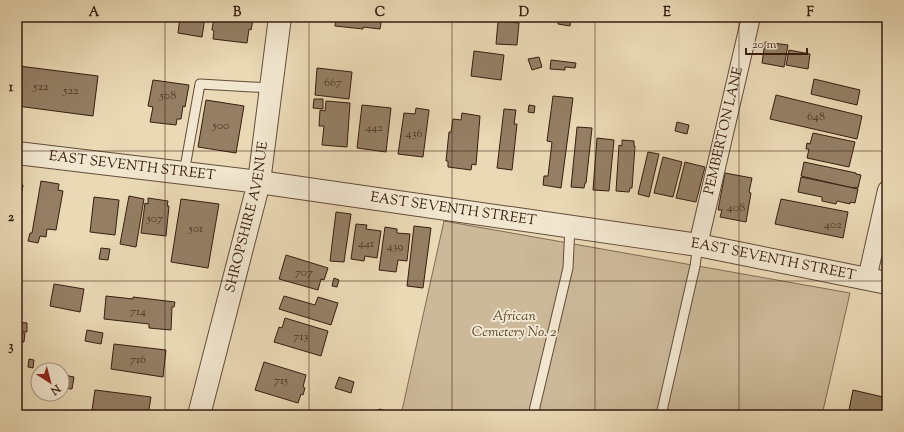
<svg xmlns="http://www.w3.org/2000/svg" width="904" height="432" font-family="'Sorts Mill Goudy',serif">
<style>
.green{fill:#cbb999;stroke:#816b54}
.building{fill:#947f65;stroke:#371d0f}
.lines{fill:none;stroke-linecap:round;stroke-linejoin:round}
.service-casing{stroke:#644c38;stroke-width:11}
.minor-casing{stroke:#644c38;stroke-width:20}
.tertiary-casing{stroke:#644c38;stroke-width:24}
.service{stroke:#f1e6cf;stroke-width:9}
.minor{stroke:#f1e6cf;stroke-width:18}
.tertiary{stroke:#f1e6cf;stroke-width:22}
.grid{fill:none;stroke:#371d0f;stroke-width:1;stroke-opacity:0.55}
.labels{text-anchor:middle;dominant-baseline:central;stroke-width:4;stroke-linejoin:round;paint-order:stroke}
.number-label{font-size:12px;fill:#4e3624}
.street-label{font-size:14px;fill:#371d0f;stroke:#f1e6cf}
.park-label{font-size:14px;font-style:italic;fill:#5c4432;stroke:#f1e6cf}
.neatline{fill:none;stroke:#371d0f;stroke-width:1.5}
.grid-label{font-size:13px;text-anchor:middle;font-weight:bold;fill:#371d0f}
</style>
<rect width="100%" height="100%" fill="#e9d9b5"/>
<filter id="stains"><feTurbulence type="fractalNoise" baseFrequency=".005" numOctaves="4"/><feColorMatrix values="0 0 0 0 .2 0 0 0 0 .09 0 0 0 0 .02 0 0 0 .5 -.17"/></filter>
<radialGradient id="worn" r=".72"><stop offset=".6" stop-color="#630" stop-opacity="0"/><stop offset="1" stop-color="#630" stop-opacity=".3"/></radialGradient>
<polygon class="green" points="444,221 850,293 822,415 401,415"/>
<g class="building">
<polygon points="180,17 205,17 202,37 178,33"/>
<polygon points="214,17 252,17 251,20 253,20 251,30 249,29 247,43 213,39 214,31 212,30"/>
<polygon points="336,17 382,17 380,29 363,27 363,29 335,26"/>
<polygon points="559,17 571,17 570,26 558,24"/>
<polygon points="498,21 519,23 517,45 496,44"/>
<polygon points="765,42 788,45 784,67 762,63"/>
<polygon points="789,50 810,54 808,69 786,65"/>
<polygon points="474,51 504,55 501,80 471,76"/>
<polygon points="539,57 542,67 532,70 528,59"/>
<polygon points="551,60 576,63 575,68 565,67 565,70 550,69"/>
<polygon points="19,66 98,76 93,116 17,106 17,83"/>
<polygon points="317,68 352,72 349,99 315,95"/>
<polygon points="814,79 860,90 857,105 811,94"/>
<polygon points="153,80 189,85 185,107 183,106 181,119 177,119 176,125 150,122 153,107 148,106"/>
<polygon points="776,95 862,116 857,139 770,119"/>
<polygon points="553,96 573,98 561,188 543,185 544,176 548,176 552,142 547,141"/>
<polygon points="314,99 323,99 323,109 313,108"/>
<polygon points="206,100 244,106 236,153 198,147"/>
<polygon points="326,101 350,103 347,147 322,145 324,126 319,126 320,110 325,111"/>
<polygon points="362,105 391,108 386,152 357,148"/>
<polygon points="529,105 535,106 534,113 528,112"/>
<polygon points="416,108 429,110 423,157 398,154 404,113 415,114"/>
<polygon points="504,109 516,110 514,124 517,124 512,170 497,168"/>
<polygon points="462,113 480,116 476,165 472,164 471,170 448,167 448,161 446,161 449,132 451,132 453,119 461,120"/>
<polygon points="677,122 689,125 687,134 675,131"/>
<polygon points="577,127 592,128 586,183 585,183 584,188 571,187"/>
<polygon points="813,133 855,142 849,167 807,158 809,149 806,149 807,143 810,144"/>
<polygon points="597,138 614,140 609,191 593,190"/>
<polygon points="622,140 634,141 634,146 635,146 632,188 630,188 629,192 616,191 619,145 622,146"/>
<polygon points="648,152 659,154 649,197 638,194"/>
<polygon points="663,157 682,162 673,197 654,193"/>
<polygon points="685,162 705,167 696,202 676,198"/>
<polygon points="804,162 856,173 856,174 861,175 858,188 854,187 853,188 801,176"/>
<polygon points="725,173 752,178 749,192 751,193 746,222 720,217 722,210 718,210"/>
<polygon points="801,177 858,189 855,203 850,202 850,204 837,201 836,204 822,201 822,197 798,192"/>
<polygon points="41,181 59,184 58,190 63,191 56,230 47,229 46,237 40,236 38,243 28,241 30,233 32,233"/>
<polygon points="17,185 23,185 19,211 22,211 20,225 17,225"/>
<polygon points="129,196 144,199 136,247 120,244"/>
<polygon points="94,197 119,200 115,235 90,232"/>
<polygon points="148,198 168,201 167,206 169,206 166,236 141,233 145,203 148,204"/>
<polygon points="181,199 219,204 208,268 171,262"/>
<polygon points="781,199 848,212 843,238 775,224"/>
<polygon points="336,212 351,214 344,262 330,261"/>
<polygon points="356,224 367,225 366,229 381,231 377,258 365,256 364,261 351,259"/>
<polygon points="414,226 431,228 423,288 407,286"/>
<polygon points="385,227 397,229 397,233 410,234 407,261 398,260 396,272 379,270"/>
<polygon points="101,248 110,249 108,260 99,259"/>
<polygon points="286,255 328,268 324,280 321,279 318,290 279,279"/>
<polygon points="334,278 339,280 337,287 332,286"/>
<polygon points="54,284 84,289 80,312 50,306"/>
<polygon points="106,296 133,299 133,297 175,302 174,307 172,307 171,330 149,328 149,324 104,319"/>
<polygon points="284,296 315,305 318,297 338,303 331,325 279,309"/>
<polygon points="285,318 328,331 321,356 274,342 279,327 282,328"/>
<polygon points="17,322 27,323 27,332 17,331"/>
<polygon points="87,330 103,333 101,344 85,341"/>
<polygon points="17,333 25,333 24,342 17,342"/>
<polygon points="114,344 166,350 163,377 111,369"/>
<polygon points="29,359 34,360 33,368 28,367"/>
<polygon points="264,362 306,375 303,387 305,388 303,395 301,394 298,403 255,390"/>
<polygon points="64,375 74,377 72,389 62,388"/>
<polygon points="339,377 354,382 351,393 335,388"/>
<polygon points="95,390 151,397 148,415 119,415 120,413 92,410"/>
<polygon points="853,390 887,398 887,415 848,415"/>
<polygon points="379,409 387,411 386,415 377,415"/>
</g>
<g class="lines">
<defs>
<g id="service">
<polyline points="184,173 200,84 271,88"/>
<polyline points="533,415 568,268 570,226"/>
<polyline points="661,415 695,266 698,245"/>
</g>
<g id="minor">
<path id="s1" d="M698 245 751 17"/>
<polyline points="867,279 887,190"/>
</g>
<g id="tertiary">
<path id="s2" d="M17 153 259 182 698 245 887 283"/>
<path id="s3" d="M199 415 259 182 280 17"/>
</g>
</defs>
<use href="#service" class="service-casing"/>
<use href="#minor" class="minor-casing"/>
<use href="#tertiary" class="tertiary-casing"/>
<use href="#service" class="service"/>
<use href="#minor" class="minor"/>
<use href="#tertiary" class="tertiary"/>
</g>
<path class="grid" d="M165 17V415M309 17V415M452 17V415M595 17V415M739 17V415M17 151H887M17 281H887"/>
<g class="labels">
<g class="number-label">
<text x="333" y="83">667</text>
<text x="41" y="87">522</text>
<text x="71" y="91">522</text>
<text x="168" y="96">508</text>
<text x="816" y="117">648</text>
<text x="221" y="126">500</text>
<text x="374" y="128">442</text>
<text x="414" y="134">436</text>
<text x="736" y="208">408</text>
<text x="155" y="219">507</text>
<text x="833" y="225">402</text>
<text x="196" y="229">501</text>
<text x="366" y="244">441</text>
<text x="395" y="247">439</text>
<text x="304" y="273">707</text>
<text x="138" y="312">714</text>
<text x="301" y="337">713</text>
<text x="138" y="360">716</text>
<text x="281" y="381">715</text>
</g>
<g class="street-label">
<text stroke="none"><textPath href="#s1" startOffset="117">PEMBERTON LANE</textPath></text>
<text stroke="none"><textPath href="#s2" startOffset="116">EAST SEVENTH STREET</textPath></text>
<text stroke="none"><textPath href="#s2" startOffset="440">EAST SEVENTH STREET</textPath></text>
<text stroke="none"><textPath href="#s3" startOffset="204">SHROPSHIRE AVENUE</textPath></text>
<text stroke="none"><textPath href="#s2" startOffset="764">EAST SEVENTH STREET</textPath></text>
</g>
<g class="park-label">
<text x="514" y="317">African<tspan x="514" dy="16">Cemetery No. 2</tspan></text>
</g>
</g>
<rect width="904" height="432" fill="none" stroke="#e9d9b5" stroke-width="44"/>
<g transform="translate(50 382) rotate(144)"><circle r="19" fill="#f1e6cf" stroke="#a79682"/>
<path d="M0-3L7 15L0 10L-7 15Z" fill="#8f2418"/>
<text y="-6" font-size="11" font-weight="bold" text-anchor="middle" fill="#371d0f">N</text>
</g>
<path d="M746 48v6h61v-6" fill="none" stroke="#371d0f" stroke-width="2"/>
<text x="752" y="48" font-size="12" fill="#371d0f" stroke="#f1e6cf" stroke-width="3" paint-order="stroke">20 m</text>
<rect x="22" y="22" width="860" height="388" class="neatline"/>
<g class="grid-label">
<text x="94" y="16">A</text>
<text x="237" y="16">B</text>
<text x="380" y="16">C</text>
<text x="524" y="16">D</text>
<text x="667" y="16">E</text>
<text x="810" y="16">F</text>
<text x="11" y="91">1</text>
<text x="11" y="221">2</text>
<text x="11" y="350">3</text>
</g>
<rect width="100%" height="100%" filter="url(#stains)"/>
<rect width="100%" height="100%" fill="url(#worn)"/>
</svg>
